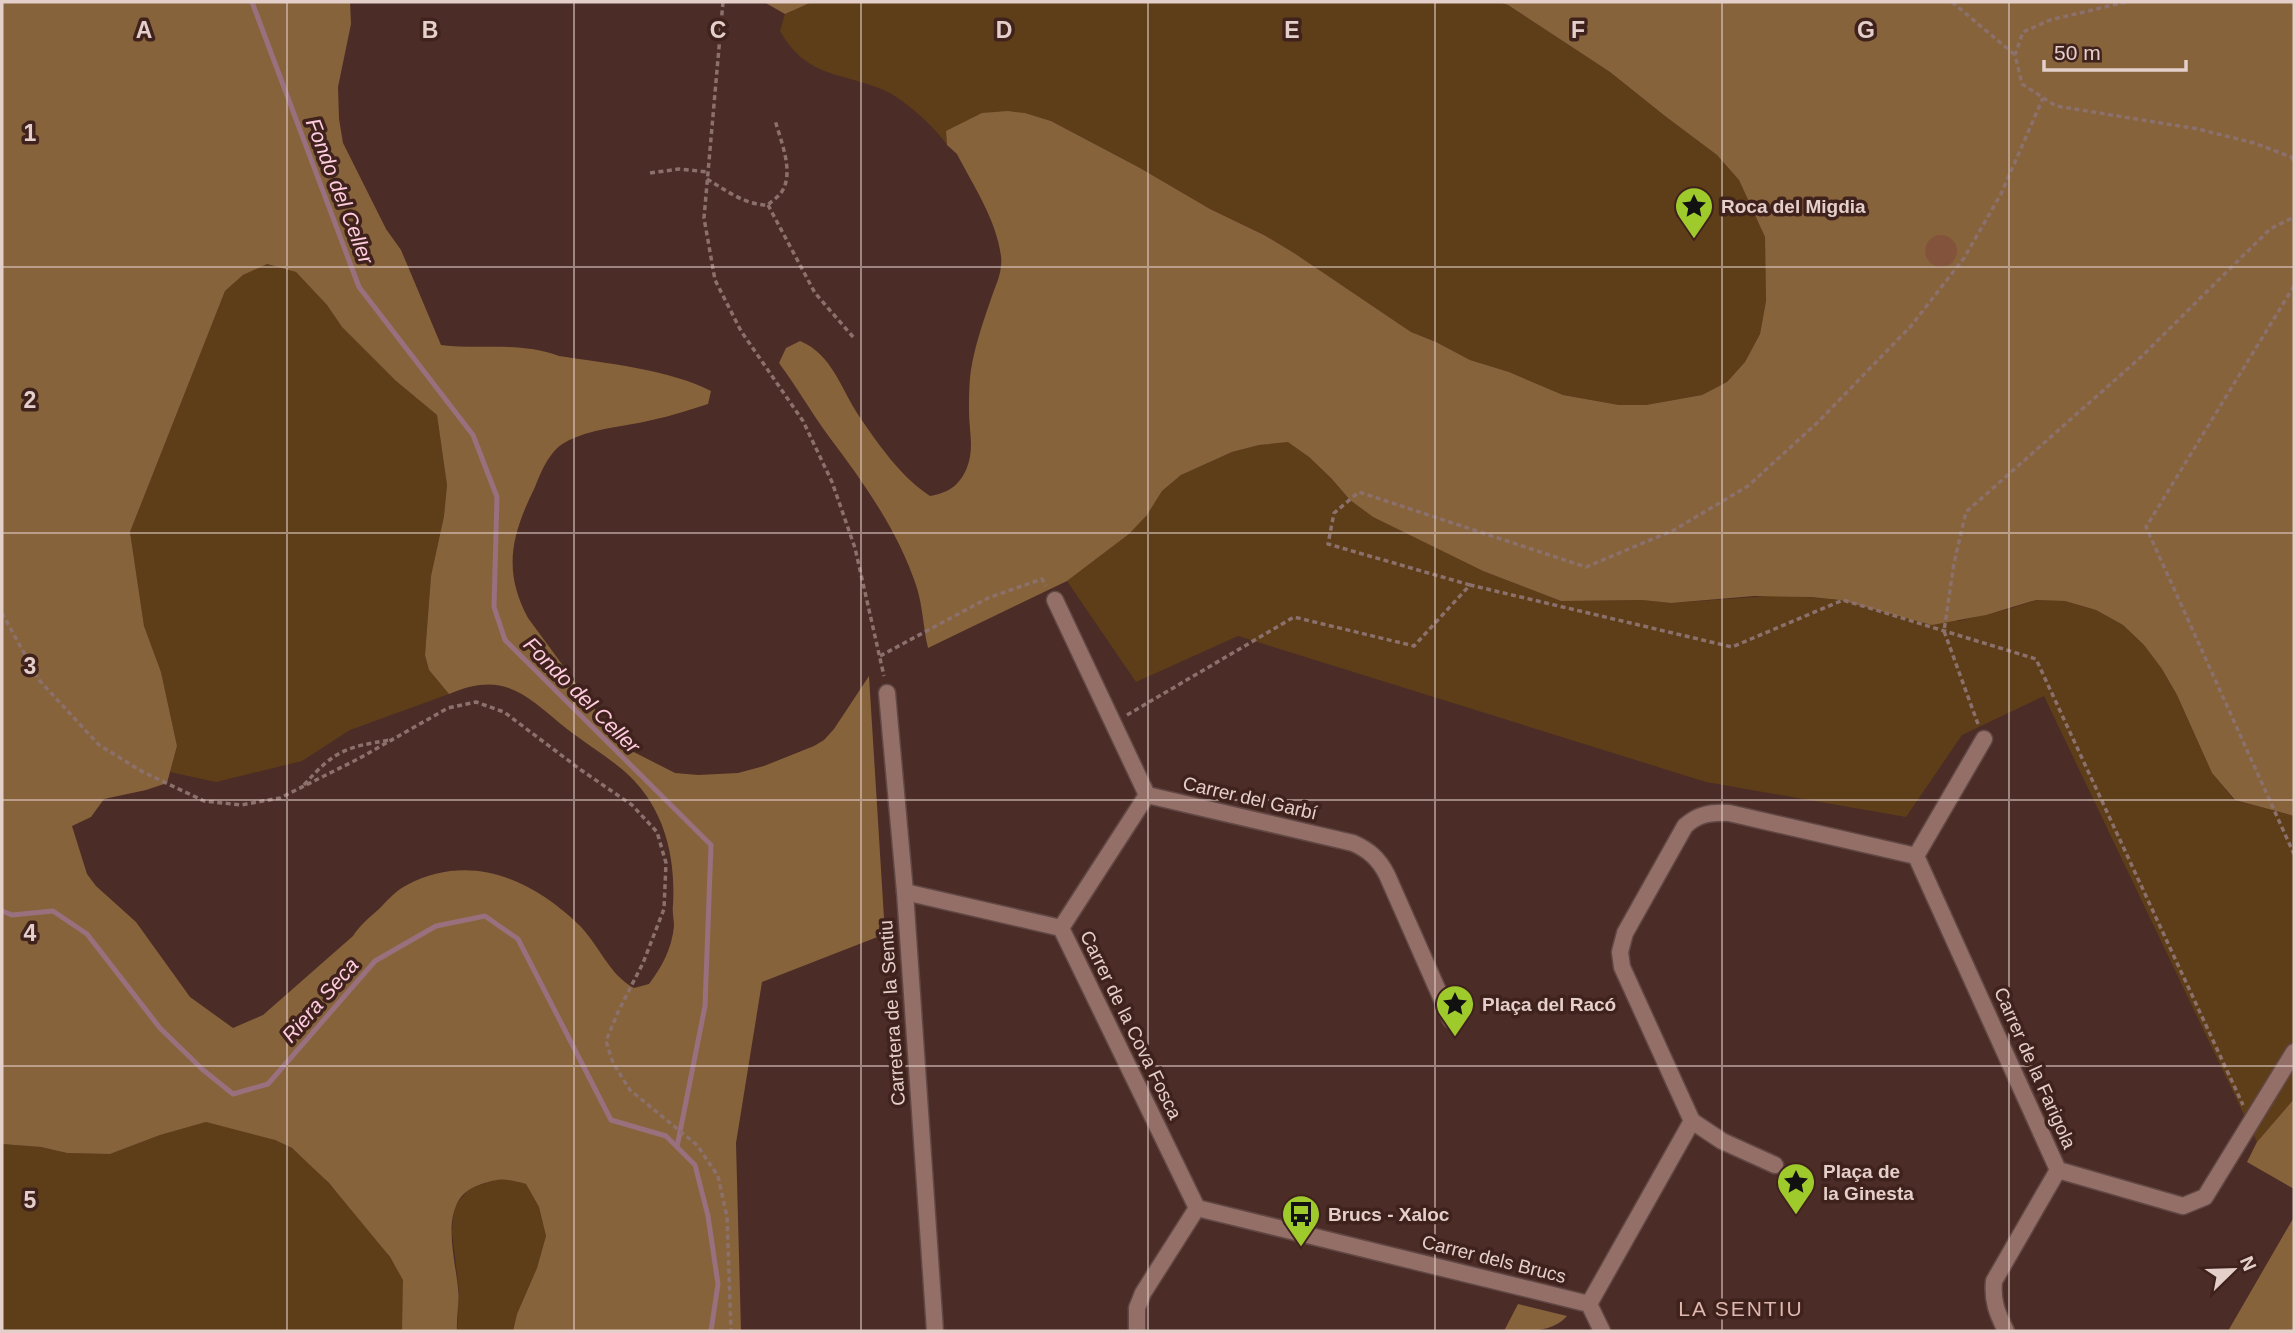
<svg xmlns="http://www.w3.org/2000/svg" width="2296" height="1333" font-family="Arial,sans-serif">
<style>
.green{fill:#5e3e18}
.forest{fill:#87633b;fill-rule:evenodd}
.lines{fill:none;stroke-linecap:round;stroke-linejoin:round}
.stream{stroke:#99707d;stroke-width:5}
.building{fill:#83543b}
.minor-casing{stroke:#624844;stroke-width:19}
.path{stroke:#8b706c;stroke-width:3.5;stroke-dasharray:5 3.5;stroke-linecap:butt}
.minor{stroke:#936f68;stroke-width:16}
.grid{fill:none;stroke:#e4cfcb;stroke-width:2;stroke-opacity:0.55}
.labels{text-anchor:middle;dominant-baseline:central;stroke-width:7;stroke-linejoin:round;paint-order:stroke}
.poi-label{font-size:19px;font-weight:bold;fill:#e4cfcb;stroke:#40221d;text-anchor:start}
.street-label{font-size:19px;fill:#e4cfcb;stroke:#40221d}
.water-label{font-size:21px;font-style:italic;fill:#ffcce0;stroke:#40221d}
.neighbourhood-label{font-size:21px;letter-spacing:2px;fill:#deb7af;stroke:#40221d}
.grid-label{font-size:23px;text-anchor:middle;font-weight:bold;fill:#e4cfcb;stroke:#40221d;stroke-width:7;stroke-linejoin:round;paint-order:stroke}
</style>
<rect width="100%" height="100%" fill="#4b2c27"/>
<g class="green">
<path d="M812 2H1499L1508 5 1610 72 1665 116 1717 155 1739 180 1765 237 1766 301 1760 334 1745 362 1727 382 1702 395 1646 405H1619L1563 395 1509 372 1470 360 1436 342 1411 332 1294 253 1264 235 1210 209 1140 168 1051 121 1025 113 1008 111 946 131 947 145C934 126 906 101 886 91 843 72 807 79 780 31L785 14Z"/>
<polygon points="266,264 296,272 327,305 342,327 396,381 437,415 447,485 444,516 431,576 425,655 429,670 449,694 350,730 302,761 216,782 170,772 177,746 161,672 144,626 130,532 225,291 243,275"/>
<polygon points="1288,441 1309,457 1331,478 1350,500 1373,517 1483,571 1561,601 1642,600 1671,603 1783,595 1840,600 1959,621 2012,608 2036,600 2065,601 2096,610 2123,625 2144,645 2162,669 2177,695 2212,773 2234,800 2294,816 2294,1099 2257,1142 2044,696 1962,735 1906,817 1706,782 1238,636 1136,682 1067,581 1129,534 1147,515 1162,491 1181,475 1232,452 1259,445"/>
<path d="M206 1122C233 1129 265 1133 289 1147 313 1160 391 1252 402 1277 406 1290 403 1317 402 1331H2V1144L41 1147 67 1153 110 1154 160 1135Z"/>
<polygon points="502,1178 526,1184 539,1207 546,1236 537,1268 517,1314 513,1331 457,1331 459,1291 452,1232 454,1207 470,1188"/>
</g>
<g class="forest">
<path d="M2 2H350L351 24 338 87 339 119 343 143 386 229 401 250 441 345C481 350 520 341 559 356 605 363 671 370 711 391L708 404C689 410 671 416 652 420 623 427 590 428 564 443 549 452 541 472 535 487 512 534 502 569 528 618L622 746 675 773 698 775 738 773 764 766 814 746 824 740 834 729 869 676 885 934 762 982 736 1143 741 1331H513L517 1314 537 1268 546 1236 539 1207 526 1184C504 1178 501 1178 479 1185 437 1199 455 1256 458 1288 460 1302 456 1317 457 1331H402L403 1280 390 1257 329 1183 292 1148 275 1140 206 1122 160 1135 110 1154 67 1153 41 1147 2 1144ZM267 264 296 272 327 305 342 327 396 381 437 415 447 485 444 516 431 576 425 655 429 670 449 694C505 670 525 695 567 729 585 743 605 755 623 770 663 804 676 854 673 905 672 912 674 919 674 926 672 948 662 967 649 984L634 988C608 974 599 944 578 924 531 879 470 852 407 885 396 890 387 901 379 909 369 918 360 925 353 936L263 1015 233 1028 190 997 136 922 96 886 87 874 72 826 91 817 104 799 146 790 167 783 177 746 161 672 144 626 130 532 225 291 243 275Z"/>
<polygon points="764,2 812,2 785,14"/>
<path d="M1499 2H2294V816L2235 800 2212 773 2177 695 2162 669 2144 645 2123 625 2096 610 2065 601 2036 600 1986 615 1932 625 1840 600 1811 597 1754 596 1671 603 1642 600 1561 601 1483 571 1373 517 1350 500 1331 478 1309 457 1288 442 1259 445 1232 452 1181 475 1162 491 1147 515 1129 534 1067 581 928 648C923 627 923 606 916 585 898 531 864 483 830 438 812 414 797 387 779 363L786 348 800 341C832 354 841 389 859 416 879 445 900 476 930 496 947 493 958 487 966 470 975 450 969 431 969 412 969 396 969 379 972 364 976 343 983 322 990 302 995 286 1003 273 1001 256 996 219 974 187 957 154L947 145 946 131 982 113 1008 111 1025 113 1051 121 1140 168 1210 209 1264 235 1294 253 1411 332 1436 342 1470 360 1509 372 1563 395 1619 405H1646L1702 395 1727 382 1745 362 1760 334 1766 301 1765 237 1739 180 1717 155 1665 116 1610 72 1508 5Z"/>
<polygon points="2294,1099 2294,1189 2247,1162 2257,1142"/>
<polygon points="2294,1217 2294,1331 2228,1331"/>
<path d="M1518 1304 1567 1316C1552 1333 1529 1331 1504 1331Z"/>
</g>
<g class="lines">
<g class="stream">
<polyline points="252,2 359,287 473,435 497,497 494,607 505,640 711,845 705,1006 677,1147"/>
<polyline points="2,911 12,915 53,911 87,934 160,1028 202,1069 233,1094 268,1084 375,961 436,926 485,916 518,939 611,1120 666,1136 695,1165 708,1216 718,1284 711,1331"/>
</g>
</g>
<circle class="building" cx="1941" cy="251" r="16"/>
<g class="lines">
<defs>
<g id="minor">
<path d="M1055 600 1147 795 1353 843C1369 850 1379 859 1387 875L1451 1020"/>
<polyline points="887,693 905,892 935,1331"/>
<polyline points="1916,856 2058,1170"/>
<polyline points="1916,856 1984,739"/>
<polyline points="905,892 1061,928 1197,1208"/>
<polyline points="1061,928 1147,795"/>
<polyline points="1692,1121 1722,1141 1775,1165"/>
<polyline points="2058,1170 2183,1206 2205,1197 2294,1052"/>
<polyline points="1197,1208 1589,1304 1602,1331"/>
<path d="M1589 1304 1692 1121 1622 967 1620 952 1625 933 1685 826C1698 814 1711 812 1729 813L1916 856"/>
<polyline points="1137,1331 1137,1308 1143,1293 1197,1208"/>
<path d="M2006 1331C1997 1313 1992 1301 1994 1281L2058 1170"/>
</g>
</defs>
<use href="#minor" class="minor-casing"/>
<g class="path">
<polyline points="723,2 704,218 715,280 741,331 803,421 832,482 855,548 884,676"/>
<polyline points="1952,2 2015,55"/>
<polyline points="2126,2 2050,20 2023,32 2015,55 2022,84 2056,106 2198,129 2254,143 2291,157 2294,161"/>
<polyline points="650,173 679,169 708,172"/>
<path d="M707 179C727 191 745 205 768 205 772 201 778 197 781 193 795 173 781 142 775 120"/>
<polyline points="768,205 815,293 854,338"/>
<polyline points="2294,286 2146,527 2294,854"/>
<polyline points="1470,585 1328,544 1334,513 1359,492 1586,567 1674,530 1748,486 1817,423 1911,326 1964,258 2001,194 2043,98"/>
<polyline points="2,613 39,680 99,745 143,772 204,801 241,805 280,798 358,759 448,708 476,702 504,712 581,770 632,805 657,832 666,863 664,909 643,963 618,1012 606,1041 613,1063 630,1090 697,1145 718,1176 727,1217 731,1331"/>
<polyline points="880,656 988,598 1042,579 1046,586"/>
<polyline points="1127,715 1294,617 1414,646 1470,585 1732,647 1843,600 2036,659 2243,1105"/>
<polyline points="1978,724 1944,631 1954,563 1966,512 2141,357 2270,229 2294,217"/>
<path d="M304 785C334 751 345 747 390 740"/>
</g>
<use href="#minor" class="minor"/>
</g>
<path class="grid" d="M287 2V1331M574 2V1331M861 2V1331M1148 2V1331M1435 2V1331M1722 2V1331M2009 2V1331M2 267H2294M2 533H2294M2 800H2294M2 1066H2294"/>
<defs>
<symbol id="sight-pin" viewBox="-11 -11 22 30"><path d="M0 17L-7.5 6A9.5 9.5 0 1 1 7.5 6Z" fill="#9fca2c" stroke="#40221d"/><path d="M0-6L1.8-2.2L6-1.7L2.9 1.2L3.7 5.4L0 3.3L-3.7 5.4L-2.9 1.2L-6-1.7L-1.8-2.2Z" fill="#111"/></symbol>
<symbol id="bus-pin" viewBox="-11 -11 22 30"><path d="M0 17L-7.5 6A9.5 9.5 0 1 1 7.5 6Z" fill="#9fca2c" stroke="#40221d"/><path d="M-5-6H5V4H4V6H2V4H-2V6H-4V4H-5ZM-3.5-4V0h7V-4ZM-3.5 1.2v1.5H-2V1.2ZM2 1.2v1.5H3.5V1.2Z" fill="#111"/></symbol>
</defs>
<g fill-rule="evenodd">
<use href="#sight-pin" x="1672" y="184" width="44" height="60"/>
<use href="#sight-pin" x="1433" y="982" width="44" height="60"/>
<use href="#sight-pin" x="1774" y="1160" width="44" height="60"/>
<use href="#bus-pin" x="1279" y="1192" width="44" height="60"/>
</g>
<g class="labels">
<g class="poi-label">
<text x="1721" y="206">Roca del Migdia</text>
<text x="1482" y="1004">Plaça del Racó</text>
<text x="1823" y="1171">Plaça de<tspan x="1823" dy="22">la Ginesta</tspan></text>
<text x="1328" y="1214">Brucs - Xaloc</text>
</g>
<g class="street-label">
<text transform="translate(1250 798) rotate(13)">Carrer del Garbí</text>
<text transform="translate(892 1013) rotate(-94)">Carretera de la Sentiu</text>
<text transform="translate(1131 1025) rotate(64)">Carrer de la Cova Fosca</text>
<text transform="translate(2035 1068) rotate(66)">Carrer de la Farigola</text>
<text transform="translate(1494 1259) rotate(14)">Carrer dels Brucs</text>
</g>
<g class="water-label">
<text transform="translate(340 191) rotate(69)">Fondo del Celler</text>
<text transform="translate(582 695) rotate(45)">Fondo del Celler</text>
<text transform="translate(320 1000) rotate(-49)">Riera Seca</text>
</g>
<g class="neighbourhood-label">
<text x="1741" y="1308">LA SENTIU</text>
</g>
</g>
<g class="grid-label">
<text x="144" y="38">A</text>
<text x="430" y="38">B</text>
<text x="718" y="38">C</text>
<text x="1004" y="38">D</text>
<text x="1292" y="38">E</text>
<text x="1578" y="38">F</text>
<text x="1866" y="38">G</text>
<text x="30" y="141">1</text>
<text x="30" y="408">2</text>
<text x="30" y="674">3</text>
<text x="30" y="941">4</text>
<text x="30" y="1208">5</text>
</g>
<rect width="2296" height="1333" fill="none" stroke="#e4cfcb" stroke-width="7"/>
<g transform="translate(2233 1270) rotate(67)" stroke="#40221d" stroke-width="5" paint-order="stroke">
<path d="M0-5L12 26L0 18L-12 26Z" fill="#e4cfcb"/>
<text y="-10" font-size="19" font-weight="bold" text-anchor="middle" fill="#e4cfcb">N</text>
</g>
<path d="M2044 60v10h142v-10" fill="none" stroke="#e4cfcb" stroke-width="3.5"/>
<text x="2054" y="60" font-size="21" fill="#e4cfcb" stroke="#40221d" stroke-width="5" paint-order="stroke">50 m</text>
</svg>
